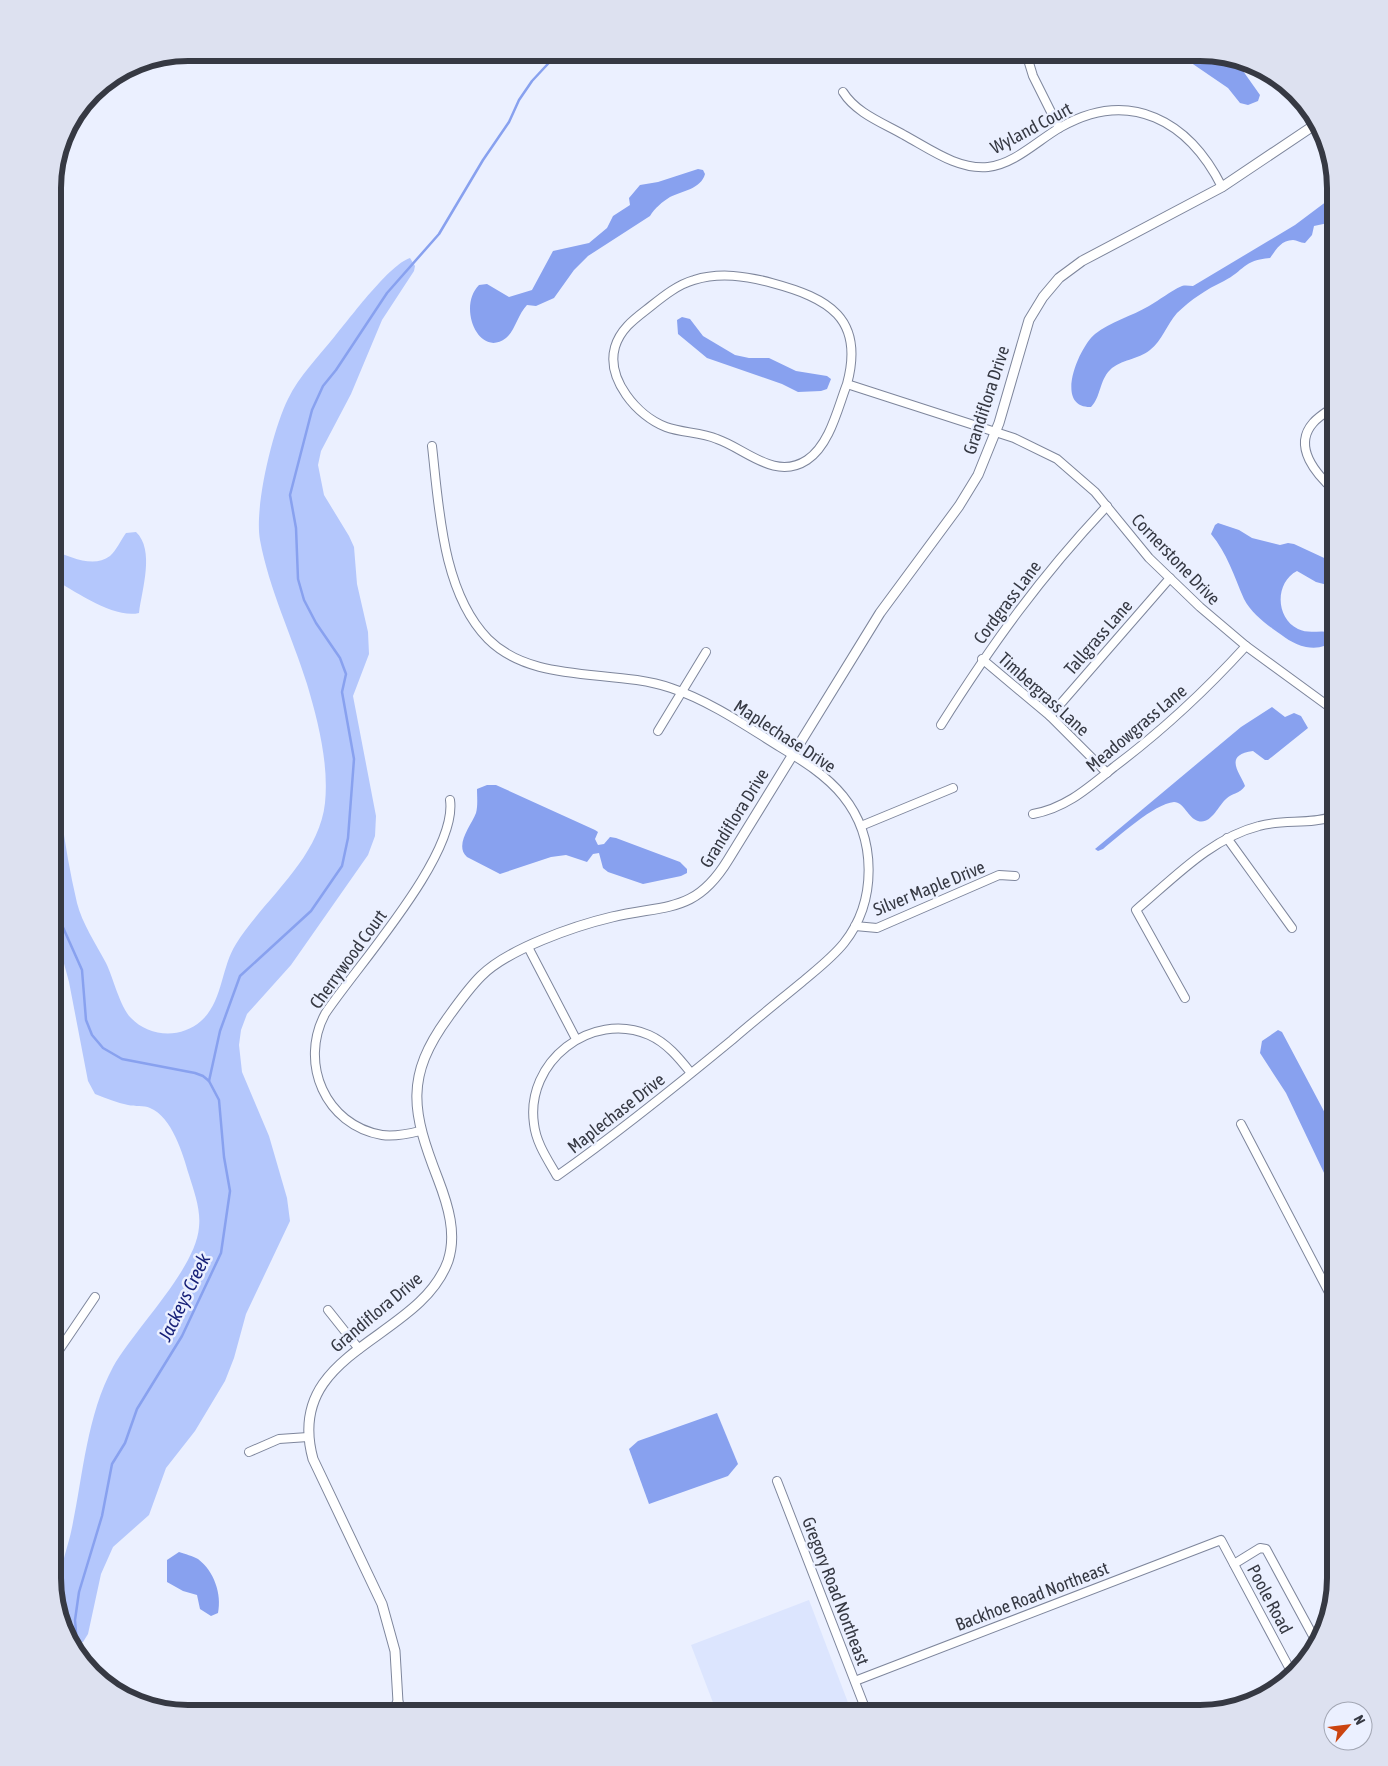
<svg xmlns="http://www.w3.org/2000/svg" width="1388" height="1766" font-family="'Asap Condensed',sans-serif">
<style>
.built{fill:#dce5fe}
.green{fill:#b4c7fc}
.water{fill:#88a1ef}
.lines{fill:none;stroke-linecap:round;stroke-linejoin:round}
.stream{stroke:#88a1ef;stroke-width:2.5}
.minor-casing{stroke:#7e869c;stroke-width:10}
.tertiary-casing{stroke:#7e869c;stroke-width:11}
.minor{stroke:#fff;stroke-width:8}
.tertiary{stroke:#fff;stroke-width:9}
.labels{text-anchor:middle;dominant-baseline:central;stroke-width:5;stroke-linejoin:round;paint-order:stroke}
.street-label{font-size:18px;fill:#363943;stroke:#ebf0ff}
.water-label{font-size:19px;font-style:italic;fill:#161f77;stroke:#ebf0ff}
.rim{fill:none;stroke:#363943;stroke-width:6}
</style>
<rect width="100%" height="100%" fill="#ebf0ff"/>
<polygon class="built" points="809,1600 852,1713 717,1713 691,1645"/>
<g class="green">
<path d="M410 258 415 266 414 271 382 320 351 394 321 451 318 465 324 495 349 536 354 547 357 584 368 632 369 654 353 696 376 816 375 836 368 855 291 965 247 1014 241 1030 239 1045 242 1072 269 1136 287 1198 290 1221 246 1314 234 1358 225 1381 195 1431 166 1468 149 1515 113 1547 101 1574 88 1634 83 1642 76 1644 72 1642C67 1627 59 1610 57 1595 56 1582 68 1546 71 1532 83 1478 86 1417 113 1367 135 1328 196 1269 199 1227 201 1210 194 1191 189 1175 183 1154 172 1117 150 1108 144 1105 135 1107 128 1105 117 1103 106 1098 95 1094L88 1081 69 982 53 923V766C57 781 58 798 61 814 65 844 70 873 77 903 82 923 96 944 106 963 113 977 120 1007 131 1018 149 1037 181 1039 201 1021 223 1002 221 967 236 944 264 899 319 859 325 803 329 764 318 721 307 684 292 636 269 589 260 540 254 507 273 429 288 399 299 376 319 356 335 336 350 318 390 264 410 258Z"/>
<path d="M136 532C155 550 142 589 139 613 114 619 75 591 53 579V551C70 556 93 569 110 556 116 551 121 540 126 533Z"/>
</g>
<g class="water">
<polygon points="1155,53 1209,53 1236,61 1260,95 1258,101 1248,105 1240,103 1228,88 1187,60"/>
<path d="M698 169 703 170 705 174C701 189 682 191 670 197 662 202 655 208 650 216L588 256 574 270 554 298 536 306 527 305C518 314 515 331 506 338 479 359 457 307 479 285L487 284 509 297 532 290 553 251 589 243 607 228 613 216 630 205 629 198 640 185 658 182Z"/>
<path d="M1335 195V218L1328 223 1314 226 1312 235 1305 243C1300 243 1297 240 1293 240 1281 240 1276 250 1270 258 1243 260 1244 271 1224 281 1205 290 1192 299 1177 313 1167 324 1162 341 1150 350 1138 360 1121 359 1110 370 1099 381 1101 397 1091 407 1053 408 1079 347 1095 334 1110 322 1132 316 1149 306 1160 300 1170 291 1182 286 1186 285 1189 286 1193 286L1295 225Z"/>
<polygon points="682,317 690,319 703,336 735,355 749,358 769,358 796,371 827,376 831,379 827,389 821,391 798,392 782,384 707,358 678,334 677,320"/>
<path d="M1218 523 1239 530 1252 538 1280 545 1288 543 1294 544 1335 563V587L1316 582 1297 571C1275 582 1275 618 1298 629 1308 634 1319 630 1329 632L1334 639C1327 647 1317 649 1306 647 1292 644 1285 637 1273 629 1262 621 1250 611 1244 599 1234 576 1227 553 1211 534L1215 525Z"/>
<path d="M1272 707 1285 717 1294 713 1301 716 1308 728 1268 760H1265L1253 751C1222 755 1241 774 1245 786 1240 794 1232 793 1226 799 1218 806 1211 825 1198 821 1188 818 1184 802 1174 802 1154 804 1119 836 1103 849L1098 851 1095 849 1241 727Z"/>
<path d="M487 785H496L595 830 598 832 595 839 598 845 604 844 610 837 616 838 680 862 687 869V873L681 876 643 884 608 872 603 868 599 853 593 854 587 862 566 855 551 857 500 874 467 857C454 845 471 826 476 813 478 806 477 796 477 789Z"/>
<polygon points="1278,1030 1282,1032 1335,1132 1335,1196 1286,1093 1260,1053 1262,1041"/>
<polygon points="717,1413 738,1464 728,1476 649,1504 629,1449 638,1441"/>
<path d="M179 1552C185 1554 193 1556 198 1559 214 1571 222 1594 218 1613L211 1616 200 1609 197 1595 183 1591 167 1582V1560Z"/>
</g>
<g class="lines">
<g class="stream">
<polyline points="53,866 53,863"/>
<polyline points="53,905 82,970 86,1020 92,1035 103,1048 122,1059 195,1073 203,1076 209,1081 219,1100 224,1157 230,1191 221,1253 182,1336 137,1409 125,1443 112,1464 102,1516 79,1592 75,1620 78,1656"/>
<polyline points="209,1081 220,1031 240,976 311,911 342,866 348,838 354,759 342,692 346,674 340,658 316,623 304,600 298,579 296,528 290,495 312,410 323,386 336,370 387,293 439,234 483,160 509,122 519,100 532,81 558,53"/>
</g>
<defs>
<g id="minor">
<polyline points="1026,53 1033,76 1059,128"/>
<path d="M843 92C856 113 883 123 904 135 930 149 958 170 988 167 1015 164 1038 140 1061 127 1130 88 1189 121 1222 187"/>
<path d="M847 384C838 407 830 445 807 460 775 481 746 449 717 439 701 432 682 433 666 427 637 416 606 379 615 347 620 330 633 320 646 310 660 299 676 285 694 280 720 272 746 276 772 283 828 298 865 318 847 384L1014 438 1057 459 1095 492 1149 558 1200 607 1246 646 1335 711"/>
<path d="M432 446C439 507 442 592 488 639 534 685 613 668 671 688 710 701 746 726 780 747 803 761 826 775 843 796 877 838 877 901 844 943 832 958 816 970 802 982 779 1001 755 1020 732 1040 675 1087 618 1133 557 1176 548 1160 536 1143 534 1124 525 1062 591 1010 649 1035 667 1043 679 1058 691 1073"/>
<path d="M1335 491C1317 475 1292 447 1313 423 1319 416 1328 411 1335 406"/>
<polyline points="982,659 1050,716 1107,773"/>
<polyline points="1050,716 1170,578"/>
<path d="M941 725C992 644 1041 576 1107 506"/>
<polyline points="658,731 706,652"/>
<path d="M1033 814C1066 808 1088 788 1114 767 1162 731 1205 691 1246 646"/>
<polyline points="861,826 953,788"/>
<polyline points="1227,838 1292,928"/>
<polyline points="855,926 877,928 999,875 1015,876"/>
<polyline points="528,947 576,1039"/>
<path d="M1185 998 1136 910C1173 879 1211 838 1259 826 1284 819 1310 825 1335 816"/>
<polyline points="1241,1124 1335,1304"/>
<path d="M420 1131C408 1134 395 1137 382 1135 325 1125 299 1063 325 1014 356 967 458 855 450 800"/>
<polyline points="328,1310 359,1349"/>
<polyline points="53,1359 95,1297"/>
<polyline points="249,1452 279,1439 308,1437"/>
<polyline points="777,1481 867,1713"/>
<polyline points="1234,1564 1260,1548 1266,1549 1318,1645"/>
<polyline points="855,1681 1221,1540 1292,1673"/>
</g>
<g id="tertiary">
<polyline points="391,1713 398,1702"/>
<path d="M401 1713 398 1702 395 1651 382 1604 313 1459C283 1350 419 1341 448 1261 457 1234 448 1205 438 1179 412 1112 404 1077 449 1016 459 1002 469 988 481 976 508 949 574 926 612 917 666 904 695 914 728 860L880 613 959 506 978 475 999 423 1029 320 1043 297 1059 278 1082 261 1222 187 1316 124"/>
</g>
</defs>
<use href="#minor" class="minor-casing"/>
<use href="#tertiary" class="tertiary-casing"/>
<use href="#minor" class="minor"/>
<use href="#tertiary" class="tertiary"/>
</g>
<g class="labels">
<g class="street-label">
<text transform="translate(1031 128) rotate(-28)">Wyland Court</text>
<text transform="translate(986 400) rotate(-72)">Grandiflora Drive</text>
<text transform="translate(1176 559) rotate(46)">Cornerstone Drive</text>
<text transform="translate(1007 602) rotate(-53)">Cordgrass Lane</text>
<text transform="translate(1098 637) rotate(-49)">Tallgrass Lane</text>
<text transform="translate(1044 694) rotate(42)">Timbergrass Lane</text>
<text transform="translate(1136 728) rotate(-40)">Meadowgrass Lane</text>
<text transform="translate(785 736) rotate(33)">Maplechase Drive</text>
<text transform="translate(734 818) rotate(-58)">Grandiflora Drive</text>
<text transform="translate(929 888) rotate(-22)">Silver Maple Drive</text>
<text transform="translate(348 959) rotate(-54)">Cherrywood Court</text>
<text transform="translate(616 1113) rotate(-38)">Maplechase Drive</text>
<text transform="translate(376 1312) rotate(-40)">Grandiflora Drive</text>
<text transform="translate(836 1591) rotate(69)">Gregory Road Northeast</text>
<text transform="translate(1032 1596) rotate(-21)">Backhoe Road Northeast</text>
<text transform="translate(1270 1599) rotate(62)">Poole Road</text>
</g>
<g class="water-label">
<text transform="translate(184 1297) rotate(-64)">Jackeys Creek</text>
</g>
</g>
<path d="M0 0H1388V1766H0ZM188 61H1200A127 127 0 0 1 1327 188V1578A127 127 0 0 1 1200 1705H188A127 127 0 0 1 61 1578V188A127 127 0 0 1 188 61Z" fill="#dde1f0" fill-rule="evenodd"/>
<path class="rim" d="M188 61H1200A127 127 0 0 1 1327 188V1578A127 127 0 0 1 1200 1705H188A127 127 0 0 1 61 1578V188A127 127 0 0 1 188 61Z"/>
<g transform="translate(1348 1726) rotate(62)"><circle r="24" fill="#ebf0ff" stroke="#a3a7b4"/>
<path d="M0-4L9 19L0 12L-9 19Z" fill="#cb4410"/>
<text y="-8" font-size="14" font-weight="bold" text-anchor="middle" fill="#363943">N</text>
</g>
</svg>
